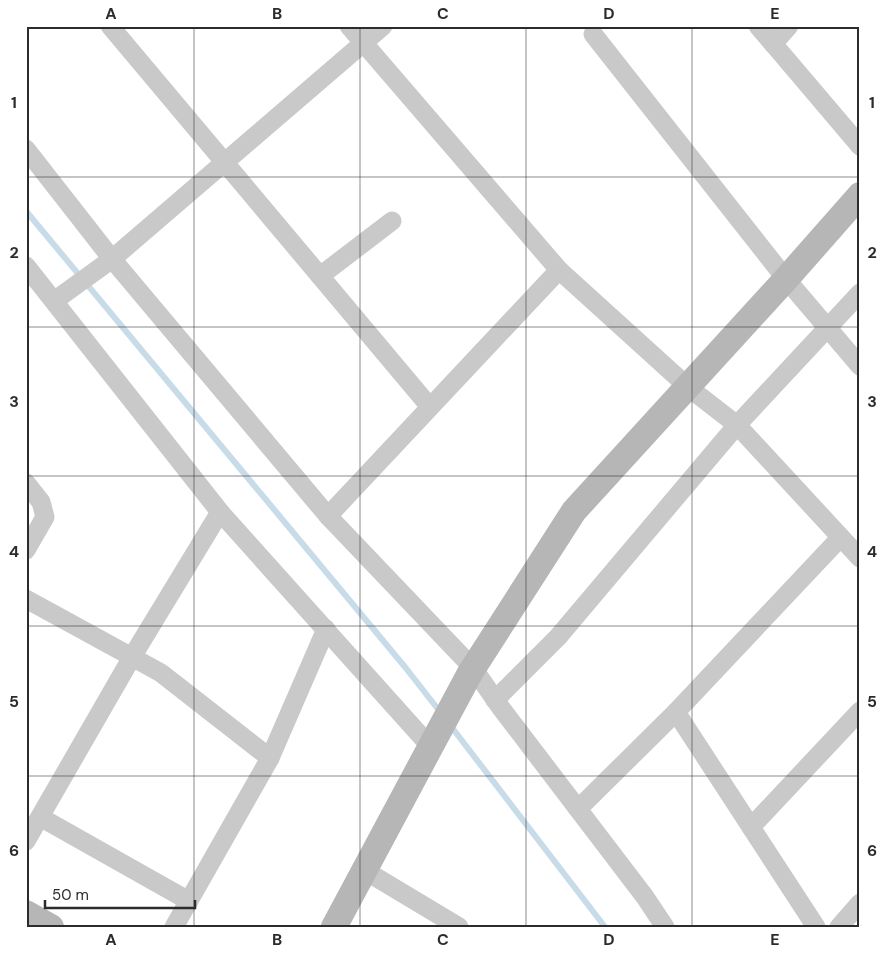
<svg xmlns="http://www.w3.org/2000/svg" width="886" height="953" font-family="'DM Sans',sans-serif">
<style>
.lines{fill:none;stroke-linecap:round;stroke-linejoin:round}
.stream{stroke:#c8dbe8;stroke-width:6}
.street{stroke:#c9c9c9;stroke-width:19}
.secondary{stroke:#b6b6b6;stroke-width:26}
.grid{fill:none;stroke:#2c2c2c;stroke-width:1;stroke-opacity:0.55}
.neatline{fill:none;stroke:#2c2c2c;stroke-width:2}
.grid-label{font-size:16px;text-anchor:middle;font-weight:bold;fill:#2c2c2c}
</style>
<rect width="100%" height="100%" fill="#fff"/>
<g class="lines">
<g class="stream">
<polyline points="26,211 405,667 441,713"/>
<polyline points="450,725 605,927"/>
</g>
<g class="street">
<polyline points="110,26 430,407"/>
<polyline points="349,26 559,270 688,387 737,425 860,558"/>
<polyline points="758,26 860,146"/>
<polyline points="593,34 786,279 860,366"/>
<polyline points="773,44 789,26"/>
<polyline points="26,149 112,259 328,516 473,668 501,708 645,897 665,927"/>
<polyline points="26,266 220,512 132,657 26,599"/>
<polyline points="320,276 392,221"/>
<polyline points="54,301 112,259 383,26"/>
<polyline points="26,483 41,502 45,517 26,550"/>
<polyline points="220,512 429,745"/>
<polyline points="328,516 559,270"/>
<polyline points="495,700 558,637 737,425 860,293"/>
<polyline points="270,758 326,629"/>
<polyline points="578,809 676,712"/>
<polyline points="40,817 189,901"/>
<polyline points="751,827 860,711"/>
<polyline points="26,841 132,657 161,673 270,758 174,927"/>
<polyline points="364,870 459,927"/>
<polyline points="816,927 676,712 840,538"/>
<polyline points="839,927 860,903"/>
</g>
<g class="secondary">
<polyline points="26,913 51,927"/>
<polyline points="334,927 470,673 574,511 786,279 860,195"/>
</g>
</g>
<path class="grid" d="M194 26V927M360 26V927M526 26V927M692 26V927M26 177H860M26 327H860M26 476H860M26 626H860M26 776H860"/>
<rect width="886" height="953" fill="none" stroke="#ffffff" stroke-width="55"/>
<path d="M45 900v8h150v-8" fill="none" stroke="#2c2c2c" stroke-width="2.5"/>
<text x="52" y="900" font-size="15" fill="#2c2c2c" stroke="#ffffff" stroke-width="4" paint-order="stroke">50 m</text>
<rect x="28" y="28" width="830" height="898" class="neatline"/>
<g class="grid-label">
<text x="111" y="19">A</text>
<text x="277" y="19">B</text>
<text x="443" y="19">C</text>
<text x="609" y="19">D</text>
<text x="775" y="19">E</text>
<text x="14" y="108">1</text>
<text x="872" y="108">1</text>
<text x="14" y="258">2</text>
<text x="872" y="258">2</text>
<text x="14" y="407">3</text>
<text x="872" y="407">3</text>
<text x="14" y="557">4</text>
<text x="872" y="557">4</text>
<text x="14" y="707">5</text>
<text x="872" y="707">5</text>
<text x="14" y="856">6</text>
<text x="872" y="856">6</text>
<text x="111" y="945">A</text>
<text x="277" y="945">B</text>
<text x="443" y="945">C</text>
<text x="609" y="945">D</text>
<text x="775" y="945">E</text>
</g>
</svg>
